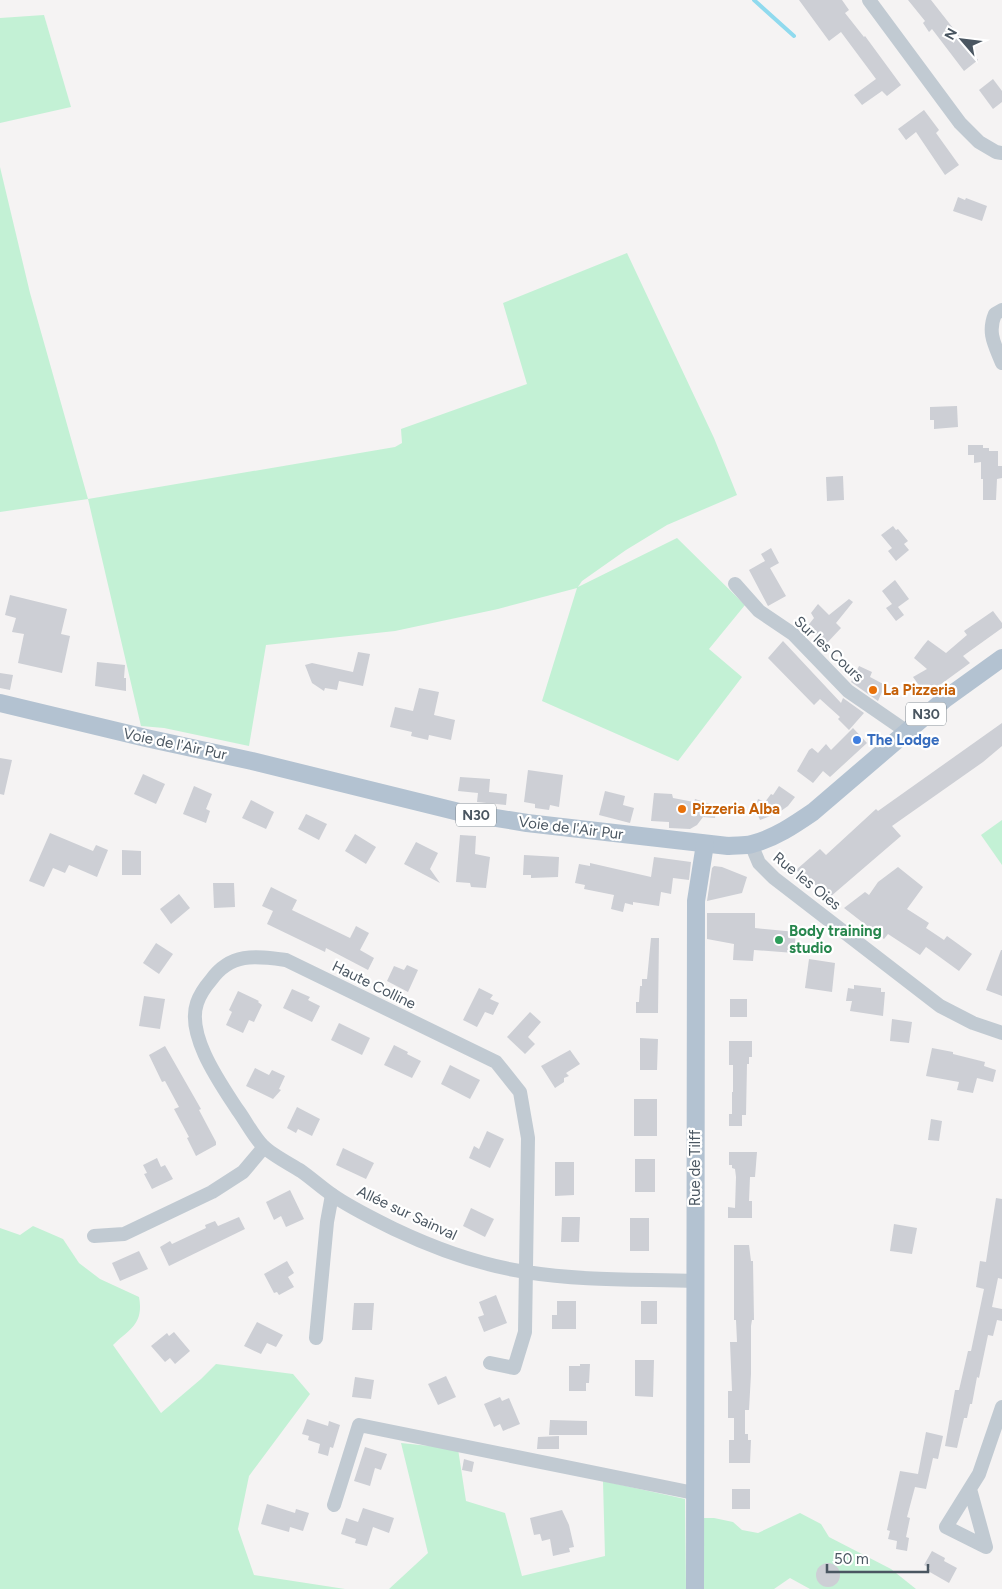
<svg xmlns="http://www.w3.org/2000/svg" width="1002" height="1589" font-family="Figtree,sans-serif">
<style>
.green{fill:#c3f1d5}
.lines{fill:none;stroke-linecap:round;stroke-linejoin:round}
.stream{stroke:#90daee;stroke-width:4}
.building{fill:#cdcfd5}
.minor{stroke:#c1cad2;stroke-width:14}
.major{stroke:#b3c2d1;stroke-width:18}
.food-dot{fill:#e8710a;stroke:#fff;stroke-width:2}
.shop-dot{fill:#3f7fe0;stroke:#fff;stroke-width:2}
.leisure-dot{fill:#2e9e5b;stroke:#fff;stroke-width:2}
.labels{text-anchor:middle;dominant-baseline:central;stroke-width:4.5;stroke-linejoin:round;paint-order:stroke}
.shield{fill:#fff;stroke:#808990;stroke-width:1}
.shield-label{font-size:14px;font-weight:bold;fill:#4a5661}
.street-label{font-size:15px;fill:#4a5661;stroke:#fff}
.food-label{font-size:15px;font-weight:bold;fill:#c56008;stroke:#fff;text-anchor:start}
.shop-label{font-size:15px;font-weight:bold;fill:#366cbe;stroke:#fff;text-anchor:start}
.leisure-label{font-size:15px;font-weight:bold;fill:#27864d;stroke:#fff;text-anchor:start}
</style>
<rect width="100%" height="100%" fill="#f5f3f3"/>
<g class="green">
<polygon points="44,15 71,107 0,123 0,18"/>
<polygon points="0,167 30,293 88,499 395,447 402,443 401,429 527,384 503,303 627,253 714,438 737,495 667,525 626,550 582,581 578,587 677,538 745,605 709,649 742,677 678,761 542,701 577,588 498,609 395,631 266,645 249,746 164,728 141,726 88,499 0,512"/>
<polygon points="1002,820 1002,865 981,835"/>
<path d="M33 1226 63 1239 79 1263 100 1279 139 1297C144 1324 130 1329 113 1345L161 1413 201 1379 216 1364 293 1374 310 1394 249 1476 238 1529 254 1575 345 1589H0V1228L20 1235Z"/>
<polygon points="401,1443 458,1449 466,1501 505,1513 522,1576 605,1556 603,1481 685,1499 686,1589 389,1589 428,1553"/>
<polygon points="800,1513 821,1524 829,1537 891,1569 916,1589 810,1589 790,1578 774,1589 703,1589 698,1518 714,1518 733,1522 742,1530 758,1533"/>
</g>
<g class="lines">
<polyline class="stream" points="754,0 794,36"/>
</g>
<g class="building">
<polygon points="799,0 842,0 849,10 845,13 864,37 865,36 901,85 887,96 882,91 862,105 854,95 876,79 841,32 829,41"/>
<polygon points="908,0 931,0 978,60 964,71 932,29 929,32 923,23 925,21"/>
<polygon points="993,79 1002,91 1002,102 993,109 979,90"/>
<polygon points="924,110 939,130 936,133 959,165 945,175 916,132 906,140 898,129"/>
<polygon points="958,197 965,200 966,198 987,206 982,221 953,211"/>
<polygon points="957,406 958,427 934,429 934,420 930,420 930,407"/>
<polygon points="968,445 983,445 983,448 989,448 989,451 998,451 998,466 1002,466 1002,478 997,479 996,500 983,500 983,479 981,479 981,462 974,463 974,455 968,455"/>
<polygon points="843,476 844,500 827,501 826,477"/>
<polygon points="893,526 896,530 898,529 908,541 904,544 909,550 896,561 888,551 892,548 881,535"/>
<polygon points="771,548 779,563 770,568 786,596 768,606 749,570 765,561 761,554"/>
<polygon points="895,580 909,599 898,607 904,615 896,621 886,608 892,604 882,591"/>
<polygon points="10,595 67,609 61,634 70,636 62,673 18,663 24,634 12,632 16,618 5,615"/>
<polygon points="849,599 853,602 836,623 841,628 826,644 806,628 814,618 811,613 818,604 829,615"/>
<polygon points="993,611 1002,623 1002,628 963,656 970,663 926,695 913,677 927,669 914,658 923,646 928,640 946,653 967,635 964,631"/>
<polygon points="783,641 841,703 843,698 864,713 849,730 838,719 840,717 820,699 814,705 768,658"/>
<polygon points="358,652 370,654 363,686 339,681 337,690 325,688 324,691 312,683 305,665 312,663 353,672"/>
<polygon points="97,662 125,665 124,678 126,678 126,691 95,686"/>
<polygon points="859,666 872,672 870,677 885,685 878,701 851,682"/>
<polygon points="0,673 13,675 10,690 0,688"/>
<polygon points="419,688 439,692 434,715 455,720 451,740 429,735 428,740 411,736 412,732 390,727 395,707 413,711"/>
<polygon points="1002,723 1002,746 983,762 892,826 901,836 830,897 796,870 820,849 826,855 876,809 878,811"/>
<polygon points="853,728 867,743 830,777 823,771 813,783 797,771 809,750 812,748 818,753 826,744 831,750"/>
<polygon points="0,758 12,760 4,795 0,794"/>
<polygon points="528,770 563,775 559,807 550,805 549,810 535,808 535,804 524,802"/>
<polygon points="143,774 165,784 156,804 134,794"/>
<polygon points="460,777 490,779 489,792 507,794 506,805 477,802 478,793 458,791"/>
<polygon points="194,786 212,794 206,809 210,811 206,823 183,814"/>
<polygon points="779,786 795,797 788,806 778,813 760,820 755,809 758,799 765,802 771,794 773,795"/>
<polygon points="605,791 625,796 623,805 634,808 630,823 599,815"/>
<polygon points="654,793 672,794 673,798 694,802 695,799 716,806 715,818 703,817 697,825 690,829 669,828 669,822 651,821"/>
<polygon points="251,800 274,812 266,829 242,818"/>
<polygon points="306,814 327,824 319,840 298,829"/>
<polygon points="50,833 93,851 96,845 108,850 97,877 69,865 65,873 53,868 44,887 29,881"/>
<polygon points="355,834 376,847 366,864 345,851"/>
<polygon points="460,835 476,836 475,854 490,857 486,888 471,887 470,883 456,882"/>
<polygon points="416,842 438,853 430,869 440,883 404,864"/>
<polygon points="122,850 141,851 141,875 122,875"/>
<polygon points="524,855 559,857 558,877 531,878 531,875 523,875"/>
<polygon points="654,857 691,862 689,880 673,878 671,894 661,892 659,906 633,902 633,905 625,903 623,912 611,909 614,895 584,889 585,885 575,883 579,864 590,866 590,863 651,877"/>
<polygon points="714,866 722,867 747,877 742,893 707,901 712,868"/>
<polygon points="898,867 923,887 907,909 929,923 926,928 944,940 947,936 972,954 959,971 926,947 920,955 888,934 884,939 844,908 865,892 869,895 878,882"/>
<polygon points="213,883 234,883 235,907 214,908"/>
<polygon points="271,887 297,900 292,910 350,938 356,926 369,933 360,950 374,958 368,970 326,948 325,952 267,924 273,911 262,906"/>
<polygon points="179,894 190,908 171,924 160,909"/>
<polygon points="707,913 755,913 755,928 796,932 794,953 754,950 753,961 733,960 734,944 707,939"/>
<polygon points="651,938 659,938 658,1013 636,1013 636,1002 639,1002 640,986 642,986 642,979 647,979"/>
<polygon points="156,943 173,954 159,974 143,963"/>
<polygon points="1001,950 1002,950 1002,996 986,990"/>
<polygon points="809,959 835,963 832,992 805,988"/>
<polygon points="407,965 418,970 408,992 387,981 394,966 404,970"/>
<polygon points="854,985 881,988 881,992 885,992 883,1016 850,1011 852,1001 846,1001 848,988 854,989"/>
<polygon points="479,988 493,995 490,999 499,1003 493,1015 485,1012 477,1027 463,1020"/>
<polygon points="292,989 310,997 308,1000 320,1006 312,1022 283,1008"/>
<polygon points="238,991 259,1001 258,1002 262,1005 254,1022 249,1020 243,1033 226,1025 232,1012 229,1010"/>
<polygon points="144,996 165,999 160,1029 139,1026"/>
<rect x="730" y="999" width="17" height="18"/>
<polygon points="530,1012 541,1022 528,1037 535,1044 525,1054 507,1037"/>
<polygon points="892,1019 912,1022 909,1043 890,1041"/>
<polygon points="339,1023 370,1038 362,1055 331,1040"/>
<polygon points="640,1038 658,1039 657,1070 640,1070"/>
<polygon points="729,1041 752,1041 752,1057 749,1057 749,1064 747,1064 746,1115 742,1115 742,1126 729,1126 729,1114 732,1114 732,1092 733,1092 733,1065 729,1065"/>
<polygon points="394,1045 408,1052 407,1054 421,1061 412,1078 384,1065"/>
<polygon points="165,1046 201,1109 199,1110 216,1142 216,1145 196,1156 187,1138 189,1137 174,1109 179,1107 165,1081 162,1082 149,1055"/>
<polygon points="932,1048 953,1052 953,1054 985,1062 984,1066 996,1070 993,1082 977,1078 973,1093 957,1090 959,1082 926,1076"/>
<polygon points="570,1050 580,1064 566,1073 569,1076 564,1078 564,1082 555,1088 541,1066"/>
<polygon points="450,1065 480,1080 470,1099 441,1084"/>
<polygon points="255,1068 269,1075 272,1070 285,1076 279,1089 281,1090 273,1099 246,1086"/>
<rect x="634" y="1099" width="23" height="37"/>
<polygon points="297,1107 320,1119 312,1136 298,1129 296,1133 287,1128"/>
<polygon points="931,1119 942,1121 939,1141 928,1140"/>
<polygon points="487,1131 504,1139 490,1168 469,1158 474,1146 479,1149"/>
<polygon points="343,1148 374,1163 366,1179 336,1165"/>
<polygon points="729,1152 757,1152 755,1177 750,1177 749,1201 752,1201 752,1218 728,1218 728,1207 735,1208 736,1177 735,1169 732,1168 732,1165 729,1165"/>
<polygon points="157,1158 161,1167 165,1165 173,1179 152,1189 144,1174 147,1173 143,1165"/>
<rect x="635" y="1159" width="20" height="33"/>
<polygon points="555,1162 574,1162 574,1195 555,1196"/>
<polygon points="290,1190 304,1219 286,1227 281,1216 274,1220 266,1202"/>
<polygon points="996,1198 1002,1199 1002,1279 998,1278 992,1307 1002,1309 1002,1321 997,1320 993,1336 988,1335 979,1378 977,1377 972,1404 970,1404 967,1418 964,1418 957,1448 945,1446 955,1390 959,1390 968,1351 971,1351 984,1289 976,1287 980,1261 986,1262"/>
<polygon points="471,1208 494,1219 485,1237 463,1226"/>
<polygon points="239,1217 245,1229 169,1266 160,1247 170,1241 172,1244 206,1228 205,1225 215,1221 218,1226"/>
<polygon points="562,1217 580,1217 579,1242 561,1242"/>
<rect x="630" y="1218" width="19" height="33"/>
<polygon points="894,1224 917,1228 912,1254 890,1251"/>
<polygon points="734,1245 749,1245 751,1261 753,1261 754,1320 752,1320 751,1326 751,1374 749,1410 745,1410 745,1434 748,1434 748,1440 751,1440 750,1463 729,1463 729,1440 734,1440 734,1418 728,1418 728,1391 732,1391 730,1342 737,1342 736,1320 734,1320"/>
<polygon points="139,1251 148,1269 120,1281 112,1263"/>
<polygon points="287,1261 294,1273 288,1277 294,1287 279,1295 277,1292 274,1293 264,1274"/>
<polygon points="496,1295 507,1323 484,1332 478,1317 484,1315 479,1302"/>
<polygon points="557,1301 576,1301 576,1329 552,1329 552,1315 557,1315"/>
<rect x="641" y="1301" width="16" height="23"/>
<polygon points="354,1303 374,1303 372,1330 352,1330"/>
<polygon points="257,1322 283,1335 276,1347 267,1343 261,1354 244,1346"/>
<polygon points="174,1332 190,1351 175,1364 170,1358 165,1362 151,1346 167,1333 169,1336"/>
<polygon points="635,1360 654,1360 653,1397 635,1396"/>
<polygon points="580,1364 590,1364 589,1383 586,1383 586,1391 569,1391 569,1366 580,1366"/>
<polygon points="446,1376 456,1397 438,1405 428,1384"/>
<polygon points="355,1377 374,1380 371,1399 352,1397"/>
<polygon points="500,1397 502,1401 509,1398 520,1424 503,1431 500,1424 494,1427 484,1404"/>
<polygon points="307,1419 328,1426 329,1421 340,1425 333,1448 330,1447 328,1456 318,1453 320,1444 308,1440 309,1436 302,1434"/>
<polygon points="550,1420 587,1421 587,1435 549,1435"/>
<polygon points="926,1432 943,1436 938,1459 933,1458 926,1489 915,1487 907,1517 910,1518 906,1537 909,1538 907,1551 896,1549 897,1541 888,1539 890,1531 887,1530 900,1471 918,1474"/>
<polygon points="559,1436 559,1449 537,1449 538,1437"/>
<polygon points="365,1447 387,1454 381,1470 375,1468 370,1486 354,1481"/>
<polygon points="464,1459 474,1462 472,1472 462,1470"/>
<rect x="732" y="1489" width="18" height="20"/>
<polygon points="267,1504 295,1513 296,1509 309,1513 303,1531 290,1527 289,1532 261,1524"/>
<polygon points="363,1508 394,1518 389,1533 373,1527 367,1546 355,1543 356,1539 341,1534 346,1518 358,1522"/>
<polygon points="562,1510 569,1525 574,1547 569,1548 570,1552 553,1556 550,1539 542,1541 540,1534 534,1535 530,1518"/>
<polygon points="932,1551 945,1558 944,1561 957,1568 949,1583 928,1571 930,1568 924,1565"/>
<circle cx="828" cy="1575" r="12"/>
</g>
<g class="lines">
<g class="minor">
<polyline points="869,0 960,123 979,142 996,152 1002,153"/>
<path d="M1002 310 995 314C987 333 995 345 1002 363"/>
<polyline points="735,584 759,611 793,634 848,691 906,731"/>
<polyline points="751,844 759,863 774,878 940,1006 973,1023 1002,1033"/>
<polyline points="94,1236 124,1234 212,1192 243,1172 264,1147"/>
<polyline points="316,1338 327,1222 332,1195"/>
<path d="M490 1363 514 1368 525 1332 528 1138 520 1092 496 1062 286 960C256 956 231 952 211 980 205 987 200 994 197 1003 186 1035 220 1083 237 1109 246 1121 253 1136 263 1146 272 1155 290 1164 301 1171 311 1178 321 1187 331 1194 349 1207 374 1219 394 1229 436 1249 480 1265 526 1272 582 1281 639 1279 696 1281"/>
<polyline points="970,1489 986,1547 946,1527 979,1474 1002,1407"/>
<polyline points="334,1505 359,1425 694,1493"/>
</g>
<g class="major">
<path d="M0 703 146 738 252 761 459 812 527 823 728 846C736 845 745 846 752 844 775 838 794 825 813 812L945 699 1002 658"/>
<polyline points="695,1589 696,901 705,844"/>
</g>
</g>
<g class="food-dot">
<circle cx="873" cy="690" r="5"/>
<circle cx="682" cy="809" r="5"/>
</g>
<circle class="shop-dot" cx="857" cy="740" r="5"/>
<circle class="leisure-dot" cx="779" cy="940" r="5"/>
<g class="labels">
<g class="shield">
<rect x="906" y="702.5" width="40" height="23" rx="4"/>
<rect x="456" y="803.5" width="40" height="23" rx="4"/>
</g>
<g class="shield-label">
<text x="926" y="714">N30</text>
<text x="476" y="815">N30</text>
</g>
<g class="street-label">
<text transform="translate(829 649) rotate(43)">Sur les Cours</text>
<text transform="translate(175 744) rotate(12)">Voie de l'Air Pur</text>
<text transform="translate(571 828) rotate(7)">Voie de l'Air Pur</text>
<text transform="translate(807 881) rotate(39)">Rue les Oies</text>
<text transform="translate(374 985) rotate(26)">Haute Colline</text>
<text transform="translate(695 1168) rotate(-90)">Rue de Tilff</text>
<text transform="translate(407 1213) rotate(25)">Allée sur Sainval</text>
</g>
<g class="food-label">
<text x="883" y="690">La Pizzeria</text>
<text x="692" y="809">Pizzeria Alba</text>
</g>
<g class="shop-label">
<text x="867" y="740">The Lodge</text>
</g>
<g class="leisure-label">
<text x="789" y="931">Body training<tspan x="789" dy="17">studio</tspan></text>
</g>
</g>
<g transform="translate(962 40) rotate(298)" stroke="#ffffff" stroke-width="4" paint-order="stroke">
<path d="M0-4L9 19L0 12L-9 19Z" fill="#4a5661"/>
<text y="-8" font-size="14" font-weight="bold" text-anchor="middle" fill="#4a5661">N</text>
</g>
<path d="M827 1564v8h101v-8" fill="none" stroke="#4a5661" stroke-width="2.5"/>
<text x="834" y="1564" font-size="15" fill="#4a5661" stroke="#ffffff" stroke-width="4" paint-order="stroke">50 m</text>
</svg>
